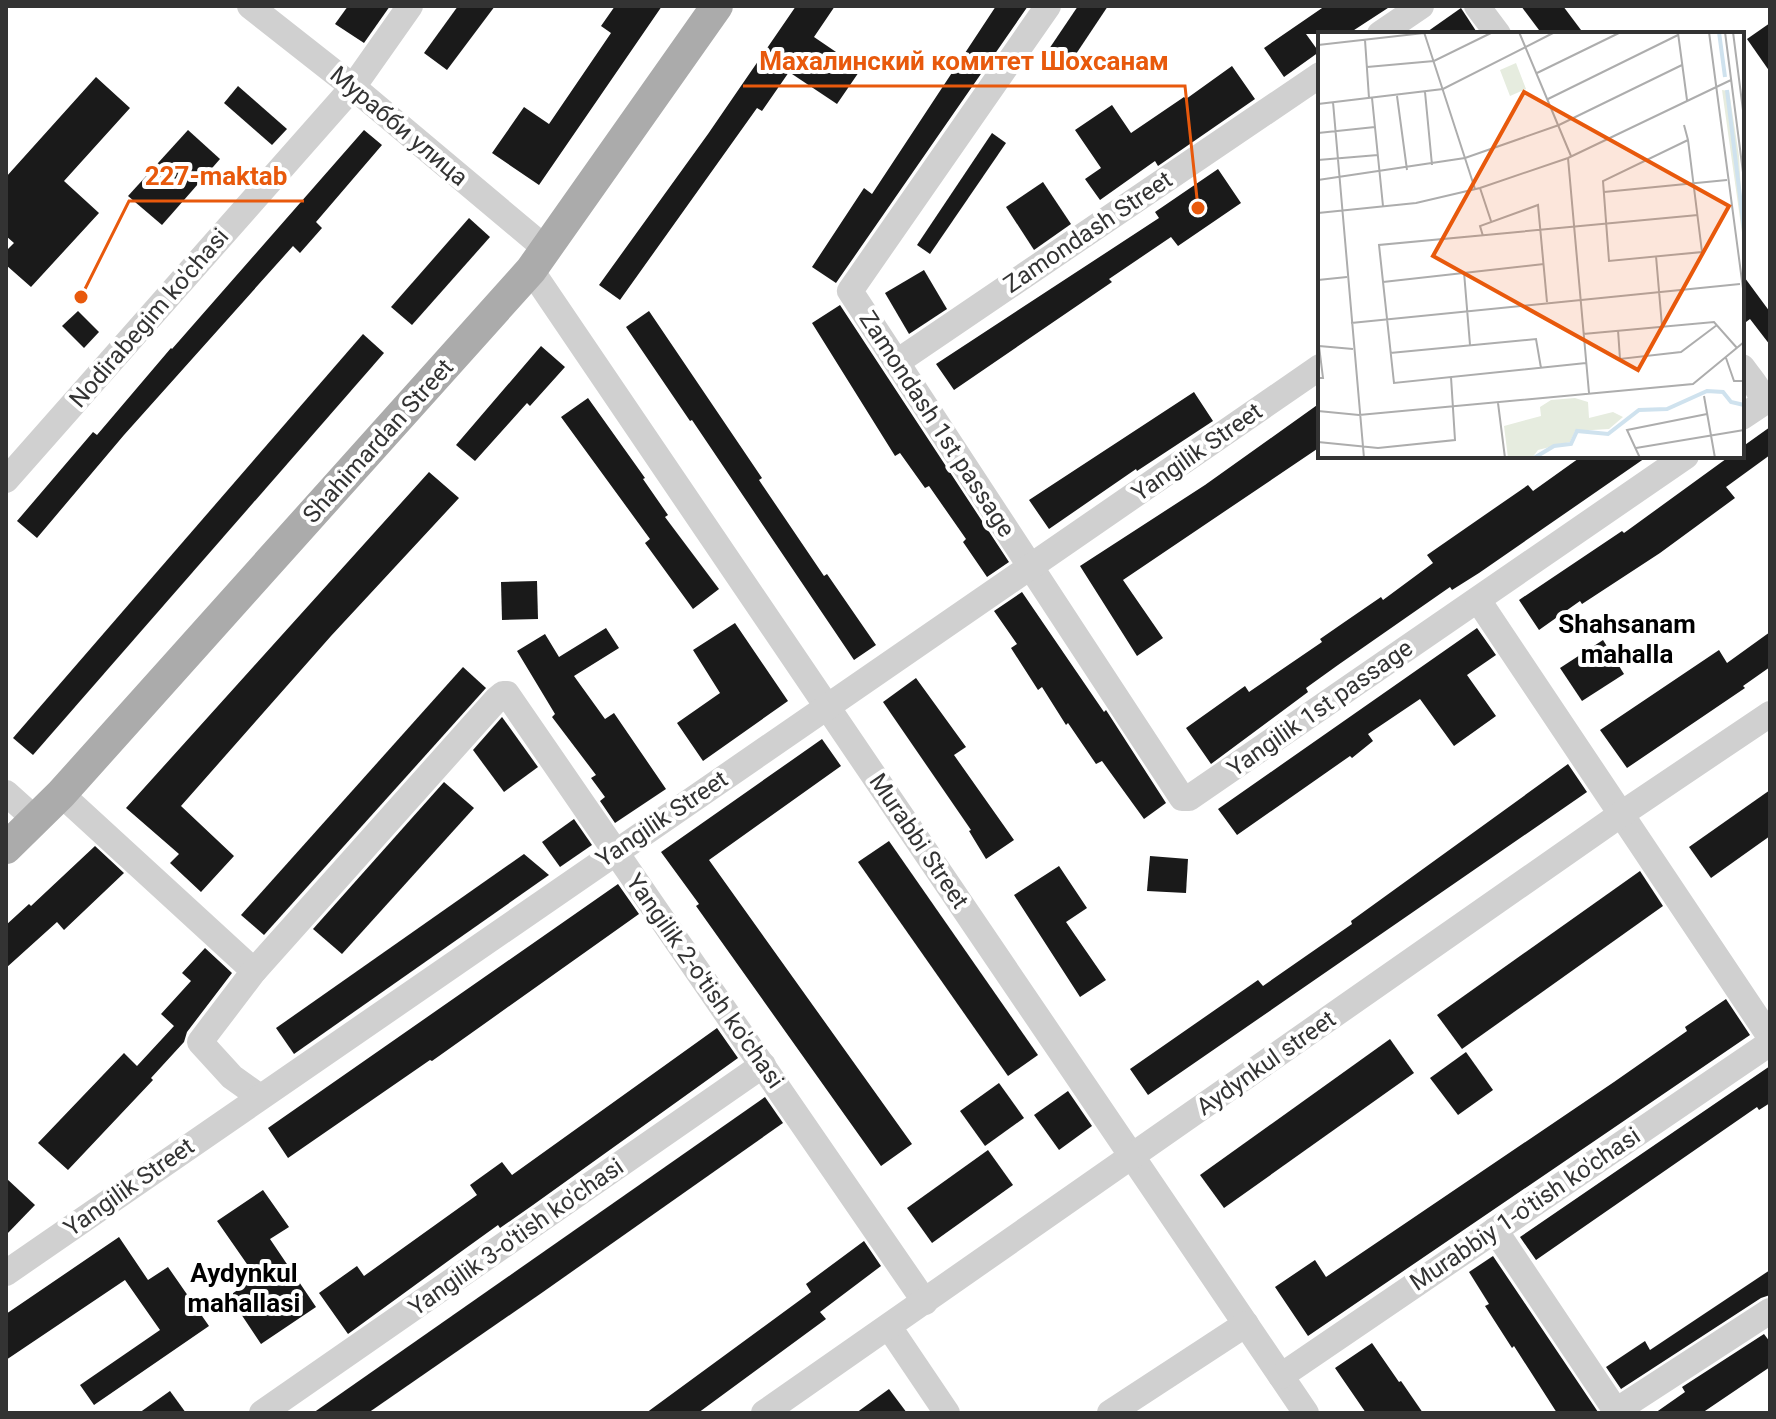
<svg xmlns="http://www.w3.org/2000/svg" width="1776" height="1419" font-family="Roboto,sans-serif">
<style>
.building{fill:#1a1a1a}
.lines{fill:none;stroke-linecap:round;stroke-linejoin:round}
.minor{stroke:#d0d0d0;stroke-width:26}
.major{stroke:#ababab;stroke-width:32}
.labels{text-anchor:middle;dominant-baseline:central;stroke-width:8;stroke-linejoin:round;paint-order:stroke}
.street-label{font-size:24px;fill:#333;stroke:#fff}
.neighbourhood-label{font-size:26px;font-weight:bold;fill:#000;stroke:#fff}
.inset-river{fill:none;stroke:#cfe2ee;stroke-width:4}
.inset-road{fill:none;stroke:#adadad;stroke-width:2}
.view{fill:#e8590c;fill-opacity:0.15;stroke:#e8590c;stroke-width:4}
.inset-edge{fill:none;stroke:#333;stroke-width:4}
.leader{fill:none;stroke:#e8590c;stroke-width:3}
.callout-dot{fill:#e8590c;stroke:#fff;stroke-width:3}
.callout-label{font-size:26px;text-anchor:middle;font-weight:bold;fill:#e8590c;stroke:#fff;stroke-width:8;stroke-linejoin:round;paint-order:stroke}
</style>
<rect width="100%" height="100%" fill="#fff"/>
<g class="building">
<polygon points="348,6 390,6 364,43 335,24"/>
<polygon points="458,6 495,6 447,70 424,53"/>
<polygon points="615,6 662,6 539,185 492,153 524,107 549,124 611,33 601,26"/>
<polygon points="796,6 835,6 814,37 861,69 837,104 789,72 762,111 757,108 620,300 599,285 708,134"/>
<polygon points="996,6 1028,6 836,283 812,267 864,188 872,194"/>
<polygon points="1078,6 1108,6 1070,63 1049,49"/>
<polygon points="1325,6 1391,6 1348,34 1306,34 1319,52 1284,77 1264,48"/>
<polygon points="1521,6 1563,6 1584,34 1542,34"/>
<polygon points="1461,8 1478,34 1424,34"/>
<polygon points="1770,23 1770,72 1747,39"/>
<polygon points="1232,66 1255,99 1158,166 1155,161 1100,200 1085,179 1101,168 1075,130 1112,105 1131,133 1184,97 1186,99"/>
<polygon points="96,77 130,108 64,181 99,213 31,287 6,265 6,251 14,243 6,236 6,177"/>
<polygon points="238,86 287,129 272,145 224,103"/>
<polygon points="188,130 220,159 162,225 128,196"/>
<polygon points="364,130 382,145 316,222 322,228 300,253 293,246 124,435 37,538 17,521 93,432 97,435 171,348 172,349"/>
<polygon points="992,133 1006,143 930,254 917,245"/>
<polygon points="1218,169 1241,203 1178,246 1171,237 1109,279 1112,282 954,390 936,364 1159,218 1155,212"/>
<polygon points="1043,182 1071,224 1034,250 1006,207"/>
<polygon points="469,218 490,237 412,325 391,307"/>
<polygon points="924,270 947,309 909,334 885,293"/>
<polygon points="1742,274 1770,312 1770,345 1750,319 1742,325"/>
<polygon points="840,305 1009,562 987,577 963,542 966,539 929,486 925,488 900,453 895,456 812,323"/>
<polygon points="78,311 99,332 84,348 62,326"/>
<polygon points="649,311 762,478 759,480 824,576 827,574 876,645 854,660 692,420 690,421 626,327"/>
<polygon points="363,334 384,353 33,755 13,738"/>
<polygon points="541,346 565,367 530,406 527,403 475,461 456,445"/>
<polygon points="1194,392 1213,421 1137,471 1136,469 1049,529 1029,500"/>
<polygon points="588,398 645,478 643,479 668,515 665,517 719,589 693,609 645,543 650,539 561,417"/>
<polygon points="1320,403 1320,447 1123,580 1163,638 1137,656 1080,566 1205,485"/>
<polygon points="1770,427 1770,455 1726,487 1735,498 1660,553 1582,604 1580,601 1539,630 1519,600 1622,531 1624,533 1730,456 1742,456 1742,447"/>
<polygon points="1582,456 1648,456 1479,573 1452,590 1450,587 1338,665 1306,688 1308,692 1211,764 1186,728 1245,686 1249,692 1322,642 1320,639 1346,621 1381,597 1383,600 1433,563 1427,555 1528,485 1533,491"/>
<polygon points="429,472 459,498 331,636 181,806 234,856 201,892 170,863 179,854 126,808"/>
<polygon points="537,581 538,619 502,620 501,582"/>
<polygon points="1022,592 1104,712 1106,710 1166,803 1144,819 1102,761 1096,764 1068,723 1066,725 1042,687 1038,690 1011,648 1017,644 994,611"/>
<polygon points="735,623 788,701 703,761 677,723 720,693 693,650"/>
<polygon points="606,628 619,648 574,676 605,719 614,713 666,789 615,823 600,801 605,797 591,778 596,775 552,717 555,714 517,651 545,634 559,657"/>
<polygon points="1477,628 1496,655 1467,675 1496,716 1454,746 1420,699 1368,734 1373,741 1352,758 1350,756 1237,835 1218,809"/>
<polygon points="1770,632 1770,667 1743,686 1745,688 1627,768 1600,730 1719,650 1727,663"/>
<polygon points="1603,640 1624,674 1582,701 1560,668"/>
<polygon points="463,667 486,688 264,935 241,915"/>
<polygon points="916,678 966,747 954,755 1014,840 986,859 969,831 971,830 883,702"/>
<polygon points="502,717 538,767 504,792 473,750"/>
<polygon points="822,739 841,766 709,860 912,1144 881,1166 696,906 699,904 661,852"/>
<polygon points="1568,764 1587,792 1148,1095 1130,1069 1258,980 1263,986 1352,924 1351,921"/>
<polygon points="444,782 474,808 342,954 313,929"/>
<polygon points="1770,790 1770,836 1711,878 1689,847"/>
<polygon points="574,819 592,845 560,867 542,842"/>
<polygon points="889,841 1038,1055 1008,1076 858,862"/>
<polygon points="95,846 124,873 64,930 57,922 6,968 6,925 29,904 31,906"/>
<polygon points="524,854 549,875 294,1054 276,1028"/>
<polygon points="1150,856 1188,859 1186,893 1147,891"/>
<polygon points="1059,866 1087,908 1066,922 1106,980 1080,997 1014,895"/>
<polygon points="1640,871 1663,906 1462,1049 1437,1015"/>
<polygon points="618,884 639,914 432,1061 430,1060 288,1158 268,1128"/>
<polygon points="205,948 232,973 187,1032 184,1042 151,1078 153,1080 68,1170 38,1143 124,1053 137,1066 174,1026 161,1014 191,981 182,973"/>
<polygon points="1726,999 1750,1035 1308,1336 1275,1287 1315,1260 1326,1277 1614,1082 1687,1031 1685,1027"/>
<polygon points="717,1028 738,1058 533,1205 500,1228 498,1225 455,1256 348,1334 319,1293 357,1266 364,1276 477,1195 470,1185 502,1162 512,1175"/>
<polygon points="1390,1039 1414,1073 1224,1208 1200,1175"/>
<polygon points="1466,1052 1493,1090 1458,1115 1430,1078"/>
<polygon points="1770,1066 1770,1103 1759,1110 1757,1107 1536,1260 1520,1237"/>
<polygon points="999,1083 1024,1118 985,1146 960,1111"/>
<polygon points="1068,1091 1092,1126 1059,1150 1034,1115"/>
<polygon points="765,1097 783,1123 543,1292 368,1413 313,1413"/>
<polygon points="988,1150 1013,1185 932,1243 907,1208"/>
<polygon points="6,1178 35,1205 6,1235"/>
<polygon points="263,1190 289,1227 270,1239 316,1307 261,1344 229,1296 256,1277 217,1221"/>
<polygon points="119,1237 148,1280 168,1267 209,1326 94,1405 80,1385 160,1330 125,1280 6,1360 6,1314"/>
<polygon points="864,1241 881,1266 820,1312 826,1319 698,1413 646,1413 811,1292 806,1284"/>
<polygon points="1493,1256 1598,1412 1596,1413 1557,1413 1514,1346 1512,1348 1485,1306 1489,1304 1469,1272"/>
<polygon points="1770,1270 1770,1295 1761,1298 1621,1389 1606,1367 1645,1341 1650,1350"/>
<polygon points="1764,1334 1770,1342 1770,1367 1702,1413 1655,1413 1685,1392 1682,1387"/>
<polygon points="1372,1343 1399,1382 1401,1381 1423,1413 1366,1413 1335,1368"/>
<polygon points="889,1389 907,1413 856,1413"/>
<polygon points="170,1391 186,1413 139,1413"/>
</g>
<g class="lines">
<g class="minor">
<polyline points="250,6 353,87 546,249"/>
<polyline points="1048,6 850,291 1182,798 1189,798 1686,456"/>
<polyline points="1477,6 1498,34"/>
<polyline points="1380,34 1421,6"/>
<polyline points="531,270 1306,1413"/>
<polyline points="897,362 1320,75"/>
<path d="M1742 367C1750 378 1761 389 1763 403L1742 417"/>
<polyline points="6,480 353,87 410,6"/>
<polyline points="1478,600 1770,1037"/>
<polyline points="6,793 36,820"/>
<polyline points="61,794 254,971"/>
<polyline points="260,1097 232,1077 200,1042 254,971 497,699 503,694 507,694 925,1302"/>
<polyline points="1495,1230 1616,1411 1770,1311"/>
<polyline points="6,1273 1320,367"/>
<polyline points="889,1327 947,1413"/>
<polyline points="1281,1376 1770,1043"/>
<polyline points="262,1413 763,1065"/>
<polyline points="764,1413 1620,815 1770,714"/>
<polyline points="1110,1413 1246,1324"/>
</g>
<polyline class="major" points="6,848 61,794 531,270 717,6"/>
</g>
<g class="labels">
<g class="street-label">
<text transform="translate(399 126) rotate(40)">Мурабби улица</text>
<text transform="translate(1088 232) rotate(-34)">Zamоndash Street</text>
<text transform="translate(149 318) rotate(-49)">Nodirabegim ko'chasi</text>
<text transform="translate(937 424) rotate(57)">Zamondash 1st passage</text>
<text transform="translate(378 441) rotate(-48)">Shahimardan Street</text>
<text transform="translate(1197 452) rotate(-35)">Yangilik Street</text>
<text transform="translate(1320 708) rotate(-35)">Yangilik 1st passage</text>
<text transform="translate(662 819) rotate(-34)">Yangilik Street</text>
<text transform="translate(919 841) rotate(56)">Murabbi Street</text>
<text transform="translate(705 981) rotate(55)">Yangilik 2-o'tish ko'chasi</text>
<text transform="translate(1266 1063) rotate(-35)">Aydynkul street</text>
<text transform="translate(129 1187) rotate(-35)">Yangilik Street</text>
<text transform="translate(1525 1209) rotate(-34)">Murabbiy 1-o'tish ko'chasi</text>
<text transform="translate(516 1237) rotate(-35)">Yangilik 3-o'tish ko'chasi</text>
</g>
<g class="neighbourhood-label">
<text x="1627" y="624">Shahsanam<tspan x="1627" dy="30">mahalla</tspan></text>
<text x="244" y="1273">Aydynkul<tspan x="244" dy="30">mahallasi</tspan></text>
</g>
</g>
<g transform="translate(1318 32)">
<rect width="426" height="426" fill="#fff"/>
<path d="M198 31 208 57 192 64 182 38ZM404 58 411 59 421 124 426 215ZM257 366 270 370 271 386 295 380 305 385 291 397 257 399 252 410 220 418 214 426H190L186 394 223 384 222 375 233 368Z" fill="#e6ecdf"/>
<path class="inset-river" d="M401 0 407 45M409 58 426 197M216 426 236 414 253 412 259 399 290 402 321 378 349 377 389 359 405 360 413 370 426 373"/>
<path class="inset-road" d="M106 0 157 157M201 0 253 124M391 0 426 264M407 0 426 148M415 0 426 86M360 1 369 68M47 8 51 66M0 13 106 1M49 35 116 29 175 0M219 41 303 0M107 60 114 133M79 64 89 138M54 66 65 174M230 67 360 3M15 70 46 426M0 72 125 57 237 0M366 93 370 108 384 220 291 229 285 149 370 108M0 101 57 95M250 126 271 361M0 128 60 123M0 148 147 126 241 93 364 33M162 156 173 189M286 160 409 148M0 181 98 171 162 156 250 126 413 48M165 204 162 194 220 173 229 270M338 224 344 294M146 240 152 313M0 248 29 245M65 250 226 232M33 291 422 252M300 298 302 327 363 320 399 293M265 302 396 290 419 316M1 314 35 317M72 321 218 307 223 336M408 326 416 349H426M268 331 76 351 61 213 380 183M0 346H5L1 314M386 364 397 426M180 371 187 426M0 379 41 383 375 352 426 310M0 410 60 416 137 408 133 345M318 416 426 398M322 426 309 398 389 382"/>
<path class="view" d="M206 60 411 174 320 338 115 224Z"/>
<rect width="426" height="426" class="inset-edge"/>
</g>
<path class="leader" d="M1198 208L1185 86H743M81 297L129 201H304"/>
<g class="callout-dot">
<circle cx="1198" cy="208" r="8"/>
<circle cx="81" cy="297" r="8"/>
</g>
<g class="callout-label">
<text x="964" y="70">Махалинский комитет Шохcанам</text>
<text x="216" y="185">227-maktab</text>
</g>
<rect width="1776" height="1419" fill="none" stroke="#333333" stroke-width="16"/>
</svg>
